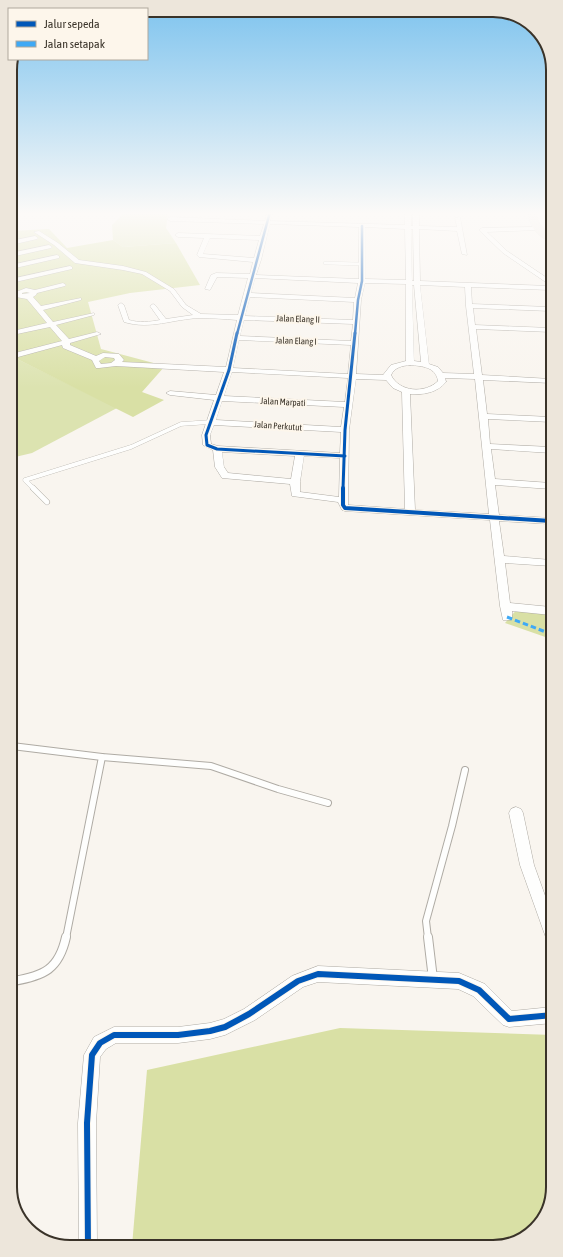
<svg xmlns="http://www.w3.org/2000/svg" width="563" height="1257" font-family="'Asap Condensed',sans-serif">
<style>
.green{fill:#dce3b0}
.forest{fill:#d9e0a5}
.lines{fill:none;stroke-linecap:round;stroke-linejoin:round}
.lane-far4-casing{stroke:#afaba4;stroke-width:3.5}
.lane-far3-casing{stroke:#afaba4;stroke-width:4.5}
.lane-far2-casing{stroke:#afaba4;stroke-width:6}
.lane-far1-casing{stroke:#afaba4;stroke-width:8}
.lane-casing{stroke:#afaba4;stroke-width:10}
.street-casing{stroke:#afaba4;stroke-width:1}
.primary-casing{stroke:#d5d2cf;stroke-width:1}
.lane-far4{stroke:#fefefd;stroke-width:3}
.lane-far3{stroke:#fefefd;stroke-width:4}
.lane-far2{stroke:#fefefd;stroke-width:5}
.lane-far1{stroke:#fefefd;stroke-width:6}
.lane{stroke:#fefefd;stroke-width:8}
.street{fill:#fefefd;fill-rule:evenodd}
.primary{fill:#ebe4db;fill-rule:evenodd}
.quiet{stroke:#3fa9f5;stroke-width:3;stroke-dasharray:5.5 3;stroke-linecap:butt}
.cycleway-far3-casing{stroke:#fdf6eb;stroke-width:4}
.cycleway-far2-casing{stroke:#fdf6eb;stroke-width:5}
.cycleway-far1-casing{stroke:#fdf6eb;stroke-width:6}
.cycleway-casing{stroke:#fdf6eb;stroke-width:8}
.cycleway-far3{stroke:#0057b8;stroke-width:2.5}
.cycleway-far2{stroke:#0057b8;stroke-width:3}
.cycleway-far1{stroke:#0057b8;stroke-width:4}
.cycleway{stroke:#0057b8;stroke-width:6}
.labels{text-anchor:middle;dominant-baseline:central;stroke-width:4;stroke-linejoin:round;paint-order:stroke}
.far-street-label{font-size:9px;fill:#3a3329;stroke:#fdf6eb}
.rim{fill:none;stroke:#3a3329;stroke-width:2}
</style>
<rect width="100%" height="100%" fill="#f9f5ef"/>
<g class="green">
<polygon points="125,212 168,212 166,228 176,243 123,247 113,240 112,225"/>
<polygon points="11,356 117,408 32,453 11,458"/>
</g>
<g class="forest">
<polygon points="49,229 67,248 113,240 123,247 176,243 200,285 130,293 88,302 101,349 165,366 142,392 164,400 133,417 11,356 11,231"/>
<polygon points="520,606 551,609 551,639 505,623"/>
<polygon points="340,1028 553,1035 553,1187 543,1221 513,1244 132,1246 147,1070"/>
</g>
<g class="lines">
<defs>
<polyline id="lane-far4" points="325,263 361,264"/>
<polyline id="lane-far3" points="34,489 25,480 131,447 181,424 211,422"/>
<polyline id="lane-far2" points="33,488 47,502"/>
<g id="lane-far1">
<polyline points="12,746 102,757 211,766 278,789 328,803"/>
<polyline points="66,938 102,757"/>
<polyline points="428,938 426,921 452,826 465,770"/>
</g>
<g id="lane">
<polyline points="428,937 433,979"/>
<path d="M13 981C44 976 59 969 66 937"/>
</g>
<g id="street">
<path d="M267 212H273L270 221 405 225V212H411V226H413V212H419V226L457 227 455 218 460 217 467 255 462 254 457 231 419 229 420 281 550 286V290L471 287 472 304 550 307V311L473 308 475 325 551 328V332L476 329 482 375 551 379V383L483 380 487 414 551 417V422L488 419 490 444 551 447V453L491 449 495 479 551 483V489L495 485 499 515 551 518V524L499 521 504 556 551 560V566L505 563 510 603 551 607V615L512 611V617L511 620H503L500 606 490 520 345 511 342 510 338 502 292 496 290 484 222 478 215 467 213 450 203 445 202 435 214 400 170 395 166 393 170 391 216 395 224 372 116 366 99 368H96L92 360 63 348 62 345 18 357 14 355 15 353 62 341 50 327 17 334V330L47 323 27 299 16 297V292L26 288 35 290 63 283 66 285 65 286 37 293 36 295 33 297 41 306 81 298V300L43 310 53 322 94 313V315L56 325 69 339 97 332 101 334 70 343V345L96 356 103 353 119 354 124 360 122 362 226 367 237 320C225 319 212 318 200 318 173 319 150 330 124 322L118 305 121 303 124 305 129 320C139 323 150 322 160 320L150 306 153 304 155 305 166 319 193 315 182 307 170 291 142 274 123 270 75 263 54 245 34 232 39 231 58 243 79 260 123 266 146 272 174 289 186 305 201 314 238 315 248 278 217 277 210 290 205 289 211 275 216 273 250 274 253 262 199 257 197 255 204 238 178 237 175 235 178 233 260 236 264 224 170 221 167 219 170 217 265 221ZM270 224 359 227V279L256 275 261 260ZM365 227 405 229 406 280 365 279ZM411 229H413L414 281H412ZM210 238 259 240 254 258 203 254ZM255 278 358 283 355 298 251 293ZM365 283 406 284V361L391 365 383 375 356 374 361 300ZM412 285H414L421 362 414 361ZM420 285 465 287 466 306 474 374 443 373 438 367 429 364ZM26 292 30 293 22 294V293ZM250 297 354 302 353 320 245 316ZM244 320 353 324 351 341 240 336ZM239 340 351 345 348 374 233 368ZM105 357 114 358 115 360 111 363 101 364 99 361ZM410 365C422 366 436 367 438 381 425 394 399 392 391 375 395 367 402 366 410 365ZM232 372 348 378 345 402 224 396ZM445 378 475 379 489 514 415 510 410 394C423 395 437 393 446 382ZM356 379 386 380 393 388 402 392 405 509 348 505 349 430ZM222 401 344 407 341 427 216 420ZM214 425 341 432 340 453 218 446 211 444 210 435ZM222 452 295 456 291 479 228 473 224 467ZM304 456 340 458 339 497 300 492V482Z"/>
<polygon points="539,227 539,229 537,230 487,232 507,251 550,280 550,285 503,253 479,230 482,228"/>
<polygon points="35,236 38,238 37,239 11,245 11,241"/>
<polygon points="49,245 52,247 51,248 11,257 11,253"/>
<polygon points="57,255 59,256 59,258 11,269 11,265"/>
<polygon points="70,266 72,267 72,269 11,283 11,279"/>
<polygon points="516,807 521,809 523,813 534,865 552,915 552,942 547,940 545,935 520,865 509,813 511,809"/>
<polygon points="318,966 459,973 485,984 512,1011 552,1007 553,1023 509,1027 503,1025 473,996 458,989 318,982 303,987 255,1020 225,1035 210,1039 178,1043 116,1043 106,1049 100,1057 96,1123 97,1247 79,1247 78,1123 84,1055 94,1037 114,1027 178,1027 210,1023 224,1019 244,1009 292,976"/>
</g>
<path id="primary" d="M529 212H537C536 223 543 228 550 234V241C539 238 527 224 529 212Z"/>
</defs>
<use href="#lane-far4" class="lane-far4-casing"/>
<use href="#lane-far3" class="lane-far3-casing"/>
<use href="#lane-far2" class="lane-far2-casing"/>
<use href="#lane-far1" class="lane-far1-casing"/>
<use href="#lane" class="lane-casing"/>
<use href="#street" class="street-casing"/>
<use href="#primary" class="primary-casing"/>
<use href="#lane-far4" class="lane-far4"/>
<use href="#lane-far3" class="lane-far3"/>
<use href="#lane-far2" class="lane-far2"/>
<use href="#lane-far1" class="lane-far1"/>
<use href="#lane" class="lane"/>
<use href="#street" class="street"/>
<use href="#primary" class="primary"/>
<polyline class="quiet" points="507,617 551,634"/>
<defs>
<g id="cycleway-far3">
<polyline points="237,334 270,212"/>
<polyline points="355,334 358,300 362,281 362,226"/>
</g>
<g id="cycleway-far2">
<polyline points="237,333 229,370 206,435 207,445 217,449 345,456"/>
<polyline points="343,489 345,430 355,333"/>
</g>
<polyline id="cycleway-far1" points="343,488 343,505 345,508 551,521"/>
<polyline id="cycleway" points="88,1247 87,1123 92,1055 100,1043 114,1035 178,1035 210,1031 225,1027 249,1014 298,981 318,974 459,981 479,990 509,1019 553,1015"/>
</defs>
<use href="#cycleway-far3" class="cycleway-far3-casing"/>
<use href="#cycleway-far2" class="cycleway-far2-casing"/>
<use href="#cycleway-far1" class="cycleway-far1-casing"/>
<use href="#cycleway" class="cycleway-casing"/>
<use href="#cycleway-far3" class="cycleway-far3"/>
<use href="#cycleway-far2" class="cycleway-far2"/>
<use href="#cycleway-far1" class="cycleway-far1"/>
<use href="#cycleway" class="cycleway"/>
</g>
<linearGradient id="sky" x2="0" y2="1"><stop stop-color="#7dc3ee"/><stop offset="0.55" stop-color="#fcfaf8"/><stop offset="1" stop-color="#fcfaf8" stop-opacity="0"/></linearGradient>
<rect width="563" height="388" fill="url(#sky)"/>
<g class="labels">
<g class="far-street-label">
<text transform="translate(298 319) rotate(2)">Jalan Elang II</text>
<text transform="translate(296 341) rotate(2)">Jalan Elang I</text>
<text transform="translate(283 402) rotate(3)">Jalan Marpati</text>
<text transform="translate(278 426) rotate(4)">Jalan Perkutut</text>
</g>
</g>
<path d="M0 0H563V1257H0ZM70 17H493A53 53 0 0 1 546 70V1187A53 53 0 0 1 493 1240H70A53 53 0 0 1 17 1187V70A53 53 0 0 1 70 17Z" fill="#ede6db" fill-rule="evenodd"/>
<path class="rim" d="M70 17H493A53 53 0 0 1 546 70V1187A53 53 0 0 1 493 1240H70A53 53 0 0 1 17 1187V70A53 53 0 0 1 70 17Z"/>
<rect x="8" y="8" width="140" height="52" fill="#fdf6eb" stroke="#afa89d"/>
<rect x="16" y="21" width="20" height="6" fill="#0057b8" stroke="#afa89d"/>
<text x="44" y="28" font-size="12" fill="#3a3329">Jalur sepeda</text>
<rect x="16" y="41" width="20" height="6" fill="#3fa9f5" stroke="#afa89d"/>
<text x="44" y="48" font-size="12" fill="#3a3329">Jalan setapak</text>
</svg>
